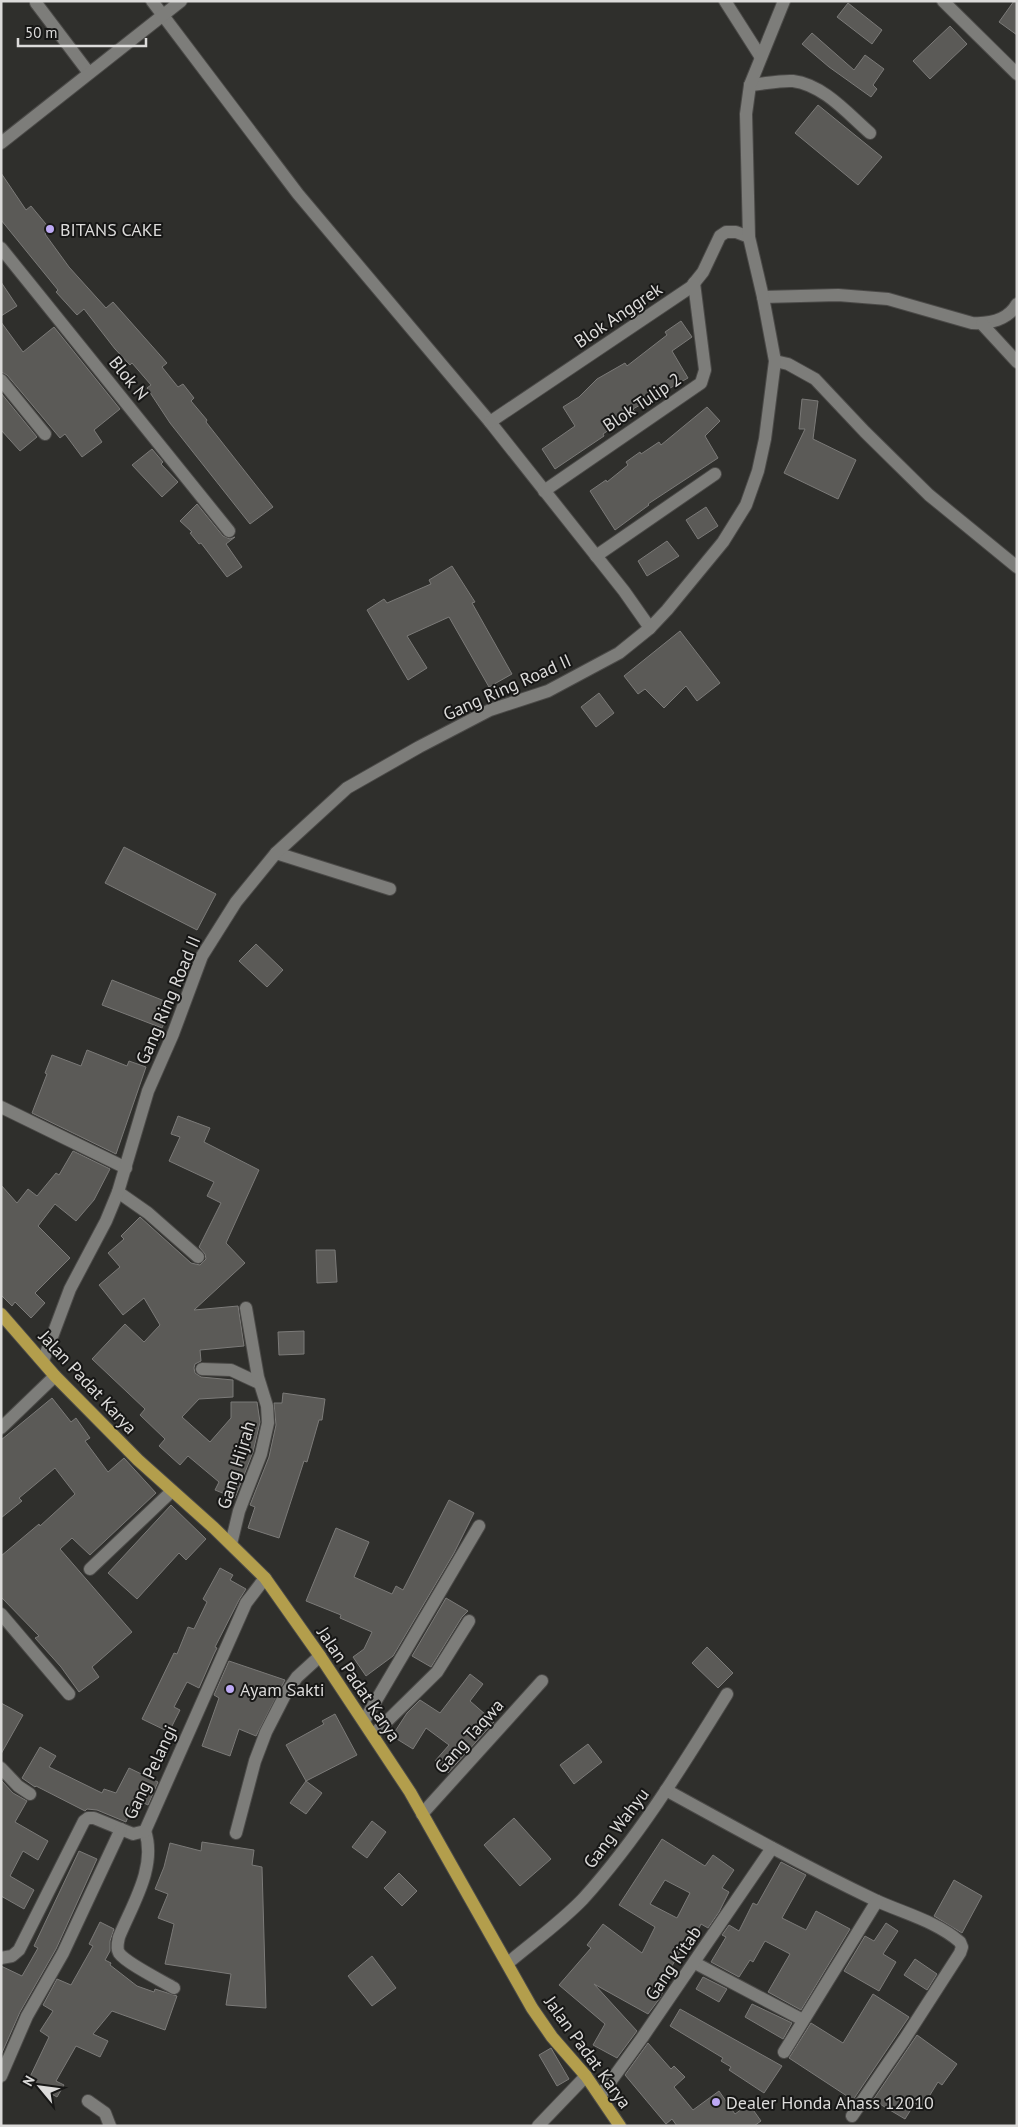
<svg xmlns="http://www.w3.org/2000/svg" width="1018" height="2127" font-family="'PT Sans',sans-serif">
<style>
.building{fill:#5b5a57;stroke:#7b7a78;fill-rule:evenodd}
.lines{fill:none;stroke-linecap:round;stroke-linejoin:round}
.minor-casing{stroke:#4b4a48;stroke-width:14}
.major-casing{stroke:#4b4a48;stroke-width:14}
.minor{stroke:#7d7d7a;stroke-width:12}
.major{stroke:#b39e4c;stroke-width:12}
.poi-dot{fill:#bda9f5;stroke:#171716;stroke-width:2}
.labels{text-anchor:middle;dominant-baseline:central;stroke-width:4;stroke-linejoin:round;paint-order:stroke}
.poi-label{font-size:18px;fill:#dcdbda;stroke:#171716;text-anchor:start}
.street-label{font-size:18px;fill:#dcdbda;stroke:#171716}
</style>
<rect width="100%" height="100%" fill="#2f2f2c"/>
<g class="building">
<polygon points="1014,1 1017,1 1017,35 999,22"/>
<polygon points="848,3 882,30 872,44 837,17"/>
<polygon points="950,26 967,44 930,79 913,61"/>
<polygon points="812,33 854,70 865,55 884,69 873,85 877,89 871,97 829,67 802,44"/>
<polygon points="818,105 882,157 858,185 795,133"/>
<polygon points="1,173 26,210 31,206 50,229 45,234 69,267 106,308 113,302 167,363 162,367 178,387 183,384 194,398 191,401 207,420 206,422 273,507 250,524 170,423 147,388 151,385 132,363 130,365 115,349 84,309 77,315 56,292 58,290 1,220"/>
<polygon points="1,282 17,306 1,316"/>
<polygon points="681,321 692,337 672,351 688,378 633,409 635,412 603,434 604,436 555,469 542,449 575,426 563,407 579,397 597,379 625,363 627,366 667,335 665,332"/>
<polygon points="1,322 23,352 54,327 120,409 94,430 102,442 82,457 65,434 60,438 7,375 1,372"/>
<polygon points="1,393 37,437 20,451 1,430"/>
<polygon points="802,399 818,401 813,439 856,460 838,499 784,473 805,429 799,429"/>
<polygon points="707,407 720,421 705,436 718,458 648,504 649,505 615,530 590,491 606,480 607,482 628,465 626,462 640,452 641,454 659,442 661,445"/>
<polygon points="152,449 163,462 161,464 178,482 162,497 132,465"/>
<polygon points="197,504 223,536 230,539 235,537 226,544 242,567 227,577 201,543 199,544 190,533 192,532 180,521"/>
<polygon points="706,507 718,526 698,539 686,520"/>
<polygon points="667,541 679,556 647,576 638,561"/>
<polygon points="452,566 475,602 472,603 512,674 489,687 449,617 407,636 427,668 408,680 367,610 384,599 387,603 431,584 429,580"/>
<polygon points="680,631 720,683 697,701 686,686 664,708 645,689 638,694 624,676"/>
<polygon points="599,693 614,713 596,727 581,707"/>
<polygon points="124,847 216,894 197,930 105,883"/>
<polygon points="256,944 283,970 267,987 239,961"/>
<polygon points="112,980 172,1004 162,1028 102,1005"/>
<polygon points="87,1050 127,1066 129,1061 146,1067 116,1154 32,1113 47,1074 45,1073 52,1055 81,1066"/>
<polygon points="178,1116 210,1128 204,1142 259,1170 226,1243 245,1263 194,1310 238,1306 244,1346 200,1350 201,1361 195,1364 194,1368 195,1373 201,1377 233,1380 233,1397 199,1399 182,1417 210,1442 231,1418 231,1402 257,1402 260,1422 253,1452 235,1498 215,1490 219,1482 188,1456 180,1465 159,1446 165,1439 140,1415 145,1409 92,1359 125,1324 144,1342 160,1325 144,1298 123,1315 99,1285 120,1267 108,1253 124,1239 121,1236 140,1217 191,1263 200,1265 206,1259 205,1254 199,1247 221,1203 207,1196 214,1182 169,1161 180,1137 171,1134"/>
<polygon points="73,1151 110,1169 94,1200 76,1221 55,1204 38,1226 70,1258 35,1293 45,1303 31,1318 15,1302 12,1306 1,1295 1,1185 17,1203 28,1189 37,1196 56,1173 59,1175"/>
<polygon points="316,1250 335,1250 337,1282 317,1283"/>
<polygon points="304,1331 304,1354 279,1355 278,1332"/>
<polygon points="283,1393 325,1399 322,1420 319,1420 307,1462 304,1461 279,1538 248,1528 255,1507 250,1505 269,1457 276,1425 274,1403 282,1403"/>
<polygon points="52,1398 71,1422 76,1418 90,1438 85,1441 108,1472 124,1458 156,1493 90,1555 72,1538 60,1549 132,1632 92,1667 99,1677 79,1692 61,1667 35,1638 39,1636 1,1597 1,1556 39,1524 40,1526 75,1494 55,1468 19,1498 22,1501 1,1518 1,1440"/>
<polygon points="449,1500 474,1513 454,1553 393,1656 366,1676 353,1657 364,1649 372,1632 340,1618 341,1615 306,1601 336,1528 369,1542 354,1577 392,1594 396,1586 403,1590"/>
<polygon points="171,1505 206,1539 186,1560 179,1553 137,1599 108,1573"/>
<polygon points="220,1568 233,1575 230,1580 246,1589 239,1600 215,1647 217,1648 214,1654 199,1688 187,1682 174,1707 180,1710 169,1732 142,1719 174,1653 177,1654 188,1627 194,1629 207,1602 203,1599"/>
<polygon points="446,1598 468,1611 462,1617 431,1667 412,1656"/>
<polygon points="707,1647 733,1673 718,1688 692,1663"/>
<polygon points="229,1661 285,1680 256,1736 239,1729 230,1756 202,1746 219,1698 214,1695"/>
<polygon points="470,1674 483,1684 470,1701 494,1722 448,1773 435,1761 449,1745 426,1728 413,1749 392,1736 407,1713 420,1700 440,1713"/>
<polygon points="1,1703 23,1715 1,1754"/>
<polygon points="335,1714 357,1755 306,1781 286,1745 324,1724 322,1721"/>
<polygon points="588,1744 602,1762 574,1784 560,1765"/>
<polygon points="40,1747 56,1756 49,1767 102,1793 104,1789 116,1793 129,1768 158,1782 148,1805 135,1799 126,1822 97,1810 87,1809 85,1811 36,1786 35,1787 22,1778"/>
<polygon points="1,1780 13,1793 27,1801 15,1822 48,1841 38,1860 23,1851 10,1876 34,1890 24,1909 1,1896"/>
<polygon points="306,1781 322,1793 306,1814 290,1803"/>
<polygon points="514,1818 551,1859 520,1886 484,1845"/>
<polygon points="372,1821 386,1832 367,1858 352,1847"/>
<path d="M662 1839 705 1866 713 1855 734 1870 722 1888 729 1892 719 1912 708 1928 701 1924 688 1951 682 1948 667 1975 670 1976 660 1998 648 2014 594 1984 637 2031 617 2058 593 2045 605 2024 559 1985 591 1948 587 1945 603 1924 642 1953 655 1927 619 1905ZM665 1880 690 1893 677 1918 650 1904Z"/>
<polygon points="202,1842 254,1850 252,1865 262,1867 266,2008 226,2005 231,1974 165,1964 174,1924 158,1918 168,1894 155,1889 164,1867 170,1843 201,1851"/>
<polygon points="79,1851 97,1859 56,1949 20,2012 1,2055 1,1966 22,1976 38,1948 34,1946"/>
<polygon points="781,1862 806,1875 782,1918 806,1930 816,1911 850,1929 801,2010 768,1992 790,1954 765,1941 753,1962 750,1960 739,1977 711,1962 726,1937 722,1935 729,1925 739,1931 753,1903 757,1905"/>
<polygon points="399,1873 417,1891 402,1906 384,1888"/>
<polygon points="954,1880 982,1896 962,1933 934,1916"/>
<polygon points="100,1922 114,1929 110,1941 110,1951 105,1960 111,1963 110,1965 137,1986 154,1992 155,1989 177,1996 165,2030 112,2011 93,2034 108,2041 100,2057 76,2046 56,2081 64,2085 57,2097 28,2081 49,2037 40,2031 53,2011 43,2005 57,1979 71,1985 93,1946 89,1944"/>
<polygon points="886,1923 898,1931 883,1954 896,1962 879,1991 844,1971 865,1936 874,1941"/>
<polygon points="372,1956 396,1988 372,2006 348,1976"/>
<polygon points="915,1959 937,1974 927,1990 904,1975"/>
<polygon points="703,1977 727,1989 719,2002 696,1989"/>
<polygon points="873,1994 909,2017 853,2100 789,2058 811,2023 843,2043"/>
<polygon points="752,2004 792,2023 783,2039 745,2017"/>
<polygon points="680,2009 782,2066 764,2093 729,2070 731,2067 721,2061 723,2058 670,2026"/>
<polygon points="917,2035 957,2064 942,2085 938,2082 922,2108 915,2103 905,2119 873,2100"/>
<polygon points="648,2043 671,2069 674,2066 685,2077 674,2087 693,2110 719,2091 735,2114 749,2104 761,2121 754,2126 677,2126 672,2119 666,2124 625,2075"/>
<polygon points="551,2048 569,2079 557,2086 539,2055"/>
</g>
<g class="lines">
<defs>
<g id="minor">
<polyline points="152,1 298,194 490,422 624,591 650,628"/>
<polyline points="725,1 760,56"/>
<polyline points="943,1 1017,74"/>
<polyline points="36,3 89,73"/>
<path d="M750 85C764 84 780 80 793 81 824 85 848 114 870 133"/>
<polyline points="1,143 181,1"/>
<polyline points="1,248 229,531"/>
<path d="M763 297 838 295 888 299 972 323C989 324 1008 320 1017 304"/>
<polyline points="982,324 1017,362"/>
<polyline points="775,361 788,364 815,379 865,432 929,495 1017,567"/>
<polyline points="1,380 45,434"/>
<polyline points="490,422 691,287 703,272 720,236 726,232 736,232 749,237"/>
<polyline points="544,491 701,383 705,370 694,283"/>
<polyline points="596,556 715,474"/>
<polyline points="276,853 390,889"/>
<polyline points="1,1107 126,1168"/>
<polyline points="118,1192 148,1213 198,1257"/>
<polyline points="43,1361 70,1289 106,1221 118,1192 148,1091 173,1034 202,956 236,902 276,853 347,788 419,747 490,710 548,691 619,653 650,628 667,610 723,542 746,505 758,471 765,439 775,361 763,297 749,237 746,114 750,85 784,1"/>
<polyline points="202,1369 231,1370 259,1383"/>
<polyline points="1,1428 55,1376"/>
<polyline points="231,1544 239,1511 261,1454 268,1423 267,1406 258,1377 246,1308"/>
<polyline points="90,1569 172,1491"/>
<polyline points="1,1614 69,1694"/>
<polyline points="364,1721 479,1526"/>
<polyline points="373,1735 437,1672 469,1621"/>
<polyline points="1,1768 18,1786 30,1794"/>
<path d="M666 1790C735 1828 804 1866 875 1900 903 1913 936 1921 960 1942L962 1947 960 1953 904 2040 852 2116"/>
<polyline points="422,1814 542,1681"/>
<path d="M145 1831C157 1867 132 1905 119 1937 118 1942 116 1948 119 1953 126 1963 162 1981 174 1988"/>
<polyline points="236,1833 255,1761 266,1732 286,1693 297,1677 320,1656"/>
<polyline points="1,1958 12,1956 19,1950 84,1821 88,1818 94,1818 133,1834 145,1831 246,1603 265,1578"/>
<path d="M508 1963C533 1942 561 1922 583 1899 639 1837 683 1765 727 1694"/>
<polyline points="695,1963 803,2020"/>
<polyline points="784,2052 877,1901"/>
<polyline points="1,2076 27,2016 63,1953 121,1829"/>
<polyline points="600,2096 642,2038 772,1848"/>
<polyline points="88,2101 105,2113 110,2126"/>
<polyline points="538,2126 586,2076"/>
</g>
<polyline id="major" points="1,1314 55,1376 138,1460 214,1528 265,1578 320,1656 410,1792 532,2008 552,2037 586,2076 620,2126"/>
</defs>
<use href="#minor" class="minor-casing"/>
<use href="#major" class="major-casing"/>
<use href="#minor" class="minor"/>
<use href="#major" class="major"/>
</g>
<g class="poi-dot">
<circle cx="50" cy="229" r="5"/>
<circle cx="230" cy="1689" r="5"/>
<circle cx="716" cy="2102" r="5"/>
</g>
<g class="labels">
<g class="poi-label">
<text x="60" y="229">BITANS CAKE</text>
<text x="240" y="1689">Ayam Sakti</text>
<text x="726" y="2102">Dealer Honda Ahass 12010</text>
</g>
<g class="street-label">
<text transform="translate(618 315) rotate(-34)">Blok Anggrek</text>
<text transform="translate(129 378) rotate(51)">Blok N</text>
<text transform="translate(642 402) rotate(-34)">Blok Tulip 2</text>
<text transform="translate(507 687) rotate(-24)">Gang Ring Road II</text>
<text transform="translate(168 1000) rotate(-67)">Gang Ring Road II</text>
<text transform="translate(88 1382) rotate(47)">Jalan Padat Karya</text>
<text transform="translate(236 1465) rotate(-73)">Gang Hijrah</text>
<text transform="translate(359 1684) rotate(56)">Jalan Padat Karya</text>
<text transform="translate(469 1736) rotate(-48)">Gang Taqwa</text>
<text transform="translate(150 1772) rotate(-65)">Gang Pelangi</text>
<text transform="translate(616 1828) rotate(-53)">Gang Wahyu</text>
<text transform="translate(673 1963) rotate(-56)">Gang Kitab</text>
<text transform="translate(588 2052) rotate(54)">Jalan Padat Karya</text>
</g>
</g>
<rect width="1018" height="2127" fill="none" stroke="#dcdbda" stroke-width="5"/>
<g transform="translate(40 2087) rotate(299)" stroke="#171716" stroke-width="4" paint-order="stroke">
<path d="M0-4L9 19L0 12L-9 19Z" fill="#dcdbda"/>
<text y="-8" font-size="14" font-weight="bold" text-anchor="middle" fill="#dcdbda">N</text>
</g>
<path d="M18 38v8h128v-8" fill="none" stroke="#dcdbda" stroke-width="2.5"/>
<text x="25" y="38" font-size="15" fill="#dcdbda" stroke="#171716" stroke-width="4" paint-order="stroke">50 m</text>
</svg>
